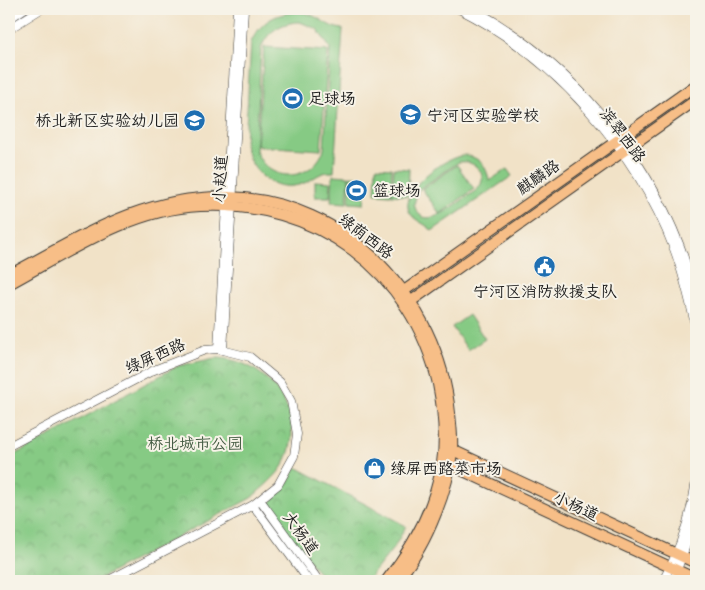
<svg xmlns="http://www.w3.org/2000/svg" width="705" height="590" font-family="Sriracha,'LXGW WenKai TC',sans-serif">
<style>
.grass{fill:#86ca84;stroke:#517350;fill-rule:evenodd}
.park{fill:url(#park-crowns);stroke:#517350}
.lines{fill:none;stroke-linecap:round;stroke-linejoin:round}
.minor-casing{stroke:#3c3a36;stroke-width:9}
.major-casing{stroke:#3c3a36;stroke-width:12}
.minor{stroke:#fff;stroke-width:8}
.major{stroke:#f7be87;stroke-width:10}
.labels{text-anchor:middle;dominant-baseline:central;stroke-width:4;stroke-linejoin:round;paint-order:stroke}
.poi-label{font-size:16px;fill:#1c1c1c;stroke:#f7f3e8;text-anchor:start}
.street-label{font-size:16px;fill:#1c1c1c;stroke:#f7f3e8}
.park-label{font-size:16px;fill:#415940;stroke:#f7f3e8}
</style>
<defs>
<pattern id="park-crowns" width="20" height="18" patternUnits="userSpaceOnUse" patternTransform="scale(1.25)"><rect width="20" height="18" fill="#86ca84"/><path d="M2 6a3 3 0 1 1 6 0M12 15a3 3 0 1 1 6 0" fill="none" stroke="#73ad71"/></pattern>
</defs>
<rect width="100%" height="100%" fill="#f7f3e8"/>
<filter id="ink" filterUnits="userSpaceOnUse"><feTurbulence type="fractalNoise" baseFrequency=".02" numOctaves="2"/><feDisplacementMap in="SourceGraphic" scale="10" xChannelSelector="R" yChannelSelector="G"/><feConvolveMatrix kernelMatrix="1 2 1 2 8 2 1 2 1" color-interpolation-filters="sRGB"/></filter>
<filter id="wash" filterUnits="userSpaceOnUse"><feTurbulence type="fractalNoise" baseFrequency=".0096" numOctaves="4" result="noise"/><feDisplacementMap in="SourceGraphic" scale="20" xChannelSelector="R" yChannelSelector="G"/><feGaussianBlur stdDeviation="1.12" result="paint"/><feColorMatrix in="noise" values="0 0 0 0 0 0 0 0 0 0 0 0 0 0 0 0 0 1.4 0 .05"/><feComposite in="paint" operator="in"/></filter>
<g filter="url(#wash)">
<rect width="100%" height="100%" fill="#f1e2c7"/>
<g class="grass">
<path d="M300 12C319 14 326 28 343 29L334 172C318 171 316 179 302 184 273 194 248 170 245 143L251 42C262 20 276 13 300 12ZM300 22 317 29 330 48 324 149C313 182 267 185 256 150L261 49C266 32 282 22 300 22Z"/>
<polygon points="264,47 328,51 321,150 257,146"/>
<path d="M467 155C481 159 487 167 489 181L507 169 512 176 432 231C425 222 411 221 408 208 404 185 448 155 467 155ZM459 162C472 160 488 171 480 186 476 192 467 196 461 201 448 210 421 232 414 204L418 190Z"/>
<polygon points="457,165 474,189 440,214 422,189"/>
<polygon points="376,167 392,168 391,195 375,194"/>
<polygon points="394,168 409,169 408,196 392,195"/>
<polygon points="333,175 349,176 347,203 331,202"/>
<polygon points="350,176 366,177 364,204 349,203"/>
<polygon points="315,181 331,182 330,197 315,197"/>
<polygon points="469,315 485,339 468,350 452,327"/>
</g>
<g class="park">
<path d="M215 358C266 358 309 413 285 462 277 477 263 487 251 498L95 581H9V458L178 366Z"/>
<polygon points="296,467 406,526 395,546 367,581 325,581 267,506 288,482"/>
</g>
</g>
<g filter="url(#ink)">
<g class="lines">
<defs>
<g id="minor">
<path d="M459 9C554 57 636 149 674 249 684 275 690 302 696 329"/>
<path d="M473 9C582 69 667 177 696 298"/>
<polyline points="9,19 24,9"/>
<polyline points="9,29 41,9"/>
<polyline points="218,349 237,9"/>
<polyline points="223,350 244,9"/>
<polyline points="9,446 154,370 205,350 218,349 250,357 280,382 291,401 297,434 294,456 278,485 253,505 107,581"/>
<polyline points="261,501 319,581"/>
<polyline points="253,505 309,581"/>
<path d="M663 581C680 550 691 516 696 481"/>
<polyline points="673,581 696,518"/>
</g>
<g id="major">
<path d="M9 275C81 237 143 195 228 197 347 200 438 298 450 413 451 425 453 438 452 451 450 476 442 500 432 523 423 544 411 565 396 581"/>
<path d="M9 284C68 252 131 209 200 206 315 200 412 270 438 384 443 409 446 437 442 463 435 506 413 547 386 581"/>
<polyline points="401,293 696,85"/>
<polyline points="407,304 696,100"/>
<polyline points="448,448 696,563"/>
<polyline points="446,463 696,579"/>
</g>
</defs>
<use href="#minor" class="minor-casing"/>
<use href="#major" class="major-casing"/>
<use href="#minor" class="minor"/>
<use href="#major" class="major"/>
</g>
</g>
<defs>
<symbol id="stadium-disc" viewBox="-11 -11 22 22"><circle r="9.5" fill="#1f6fb2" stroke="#f7f3e8"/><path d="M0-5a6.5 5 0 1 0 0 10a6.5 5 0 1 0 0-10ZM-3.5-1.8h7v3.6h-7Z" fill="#fff"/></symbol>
<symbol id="school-disc" viewBox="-11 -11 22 22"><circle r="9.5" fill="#1f6fb2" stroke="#f7f3e8"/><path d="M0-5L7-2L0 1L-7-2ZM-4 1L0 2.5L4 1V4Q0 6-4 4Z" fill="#fff"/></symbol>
<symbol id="civic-disc" viewBox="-11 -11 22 22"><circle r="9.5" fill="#1f6fb2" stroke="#f7f3e8"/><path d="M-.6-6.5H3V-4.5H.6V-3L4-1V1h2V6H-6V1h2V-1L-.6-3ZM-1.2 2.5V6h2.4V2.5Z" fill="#fff"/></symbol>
<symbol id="shop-disc" viewBox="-11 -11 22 22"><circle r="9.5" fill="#1f6fb2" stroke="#f7f3e8"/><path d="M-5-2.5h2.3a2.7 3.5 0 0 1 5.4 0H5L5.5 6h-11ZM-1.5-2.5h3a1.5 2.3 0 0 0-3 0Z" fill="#fff"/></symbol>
</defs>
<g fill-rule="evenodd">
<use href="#stadium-disc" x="280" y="86" width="25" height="25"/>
<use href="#school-disc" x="398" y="102" width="25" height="25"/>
<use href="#school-disc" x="182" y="108" width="25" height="25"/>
<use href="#stadium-disc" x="344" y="178" width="25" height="25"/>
<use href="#civic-disc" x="532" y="254" width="25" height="25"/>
<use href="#shop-disc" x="362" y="456" width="25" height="25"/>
</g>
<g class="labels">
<g class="poi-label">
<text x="308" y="98">足球场</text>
<text x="427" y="115">宁河区实验学校</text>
<text x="179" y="120" text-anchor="end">桥北新区实验幼儿园</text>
<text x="373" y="190">篮球场</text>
<text x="545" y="291" text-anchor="middle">宁河区消防救援支队</text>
<text x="390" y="468">绿屏西路菜市场</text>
</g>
<g class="street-label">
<text transform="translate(623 135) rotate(53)">滨翠西路</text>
<text transform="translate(538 177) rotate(-35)">麒麟路</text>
<text transform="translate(220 179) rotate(-87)">小赵道</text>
<text transform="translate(366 236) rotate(37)">绿荫西路</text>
<text transform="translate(155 356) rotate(-24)">绿屏西路</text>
<text transform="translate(576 506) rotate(25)">小杨道</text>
<text transform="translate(301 533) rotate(54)">大杨道</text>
</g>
<g class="park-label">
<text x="195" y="443">桥北城市公园</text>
</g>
</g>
<rect width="705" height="590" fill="none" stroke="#f7f3e8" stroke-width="30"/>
</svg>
